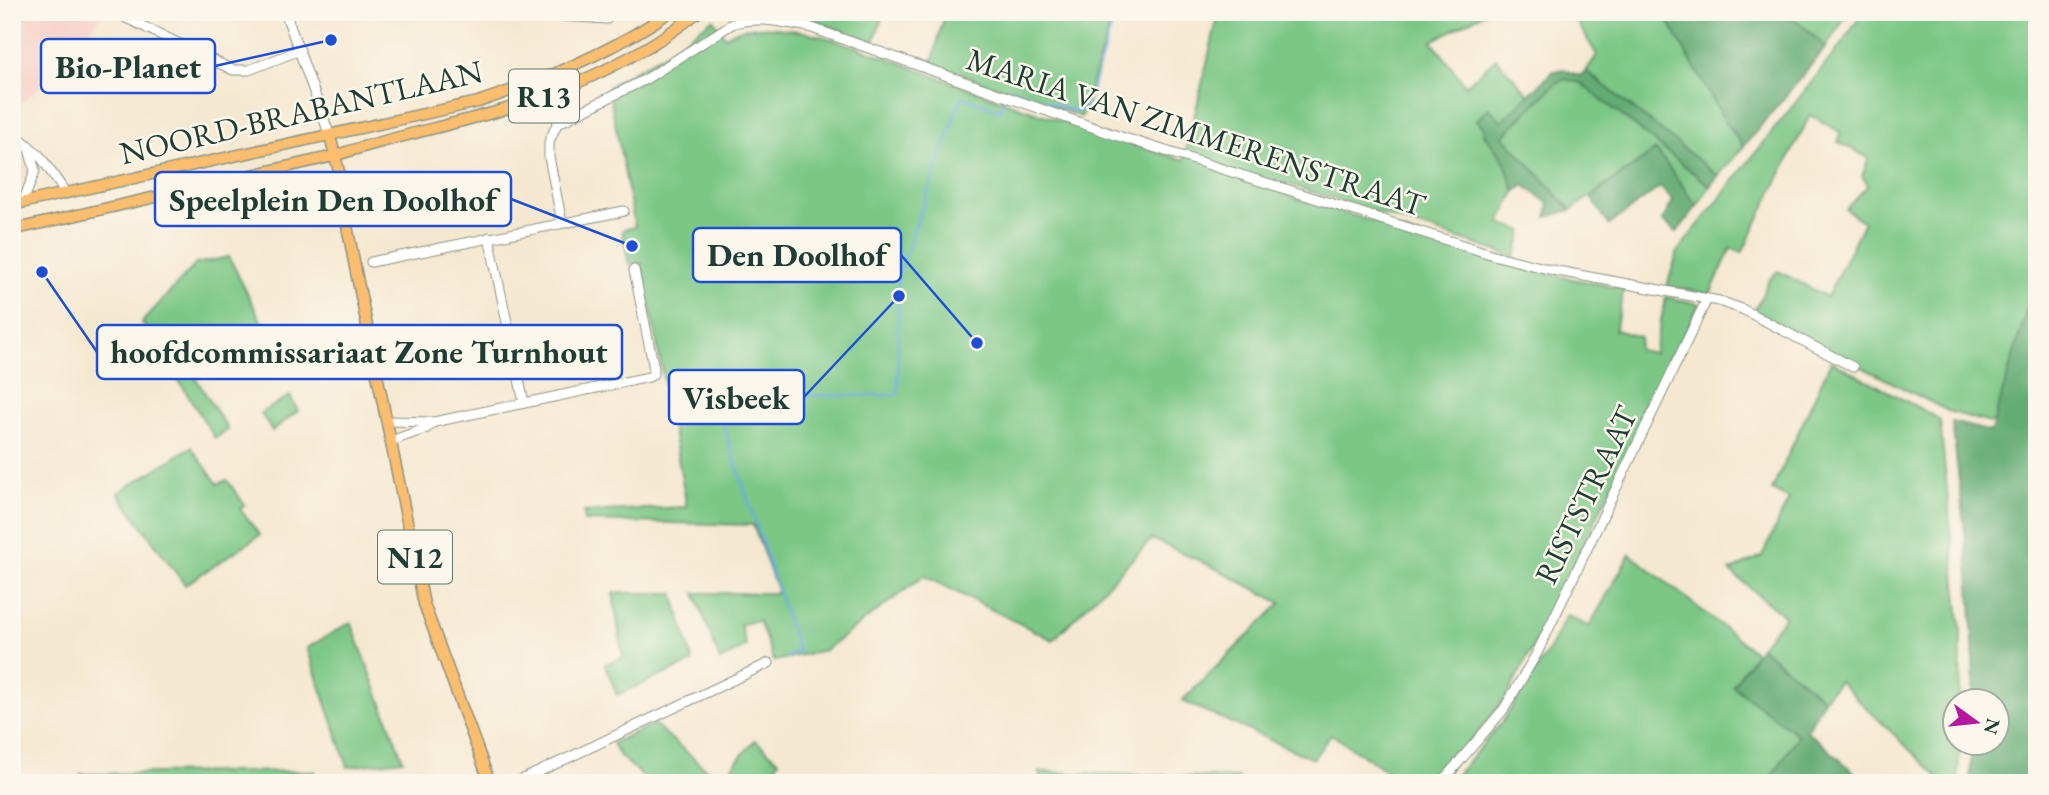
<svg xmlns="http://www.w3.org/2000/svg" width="2049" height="795" font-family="'EB Garamond',serif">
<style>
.built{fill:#f7d1c8}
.green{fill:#7bc786;stroke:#4d825d;stroke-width:2}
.forest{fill:#64ac73;stroke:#427454;stroke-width:2}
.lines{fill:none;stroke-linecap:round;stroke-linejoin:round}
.stream{stroke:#6eaadf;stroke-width:2.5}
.minor-casing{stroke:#8a9282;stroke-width:11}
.major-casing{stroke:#8a9282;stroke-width:13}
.minor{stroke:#fff;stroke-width:9}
.major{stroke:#fabe6e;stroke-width:10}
.labels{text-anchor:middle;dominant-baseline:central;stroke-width:5;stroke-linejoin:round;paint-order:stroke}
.shield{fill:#fbf7ec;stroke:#61756b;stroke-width:2}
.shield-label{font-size:30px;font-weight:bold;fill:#1f3d34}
.street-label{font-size:32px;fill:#1f3d34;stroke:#fbf7ec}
.leader{fill:none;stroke:#1d4ed8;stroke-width:2.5}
.callout-dot{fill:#1d4ed8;stroke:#fbf7ec;stroke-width:2.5}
.callout{fill:#fbf7ec;stroke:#1d4ed8;stroke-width:2.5}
.callout-label{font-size:33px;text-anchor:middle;font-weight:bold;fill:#1f3d34}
</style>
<rect width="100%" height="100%" fill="#fbf7ec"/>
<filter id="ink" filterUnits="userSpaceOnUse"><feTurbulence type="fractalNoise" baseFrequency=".0143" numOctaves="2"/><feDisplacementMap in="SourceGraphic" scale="14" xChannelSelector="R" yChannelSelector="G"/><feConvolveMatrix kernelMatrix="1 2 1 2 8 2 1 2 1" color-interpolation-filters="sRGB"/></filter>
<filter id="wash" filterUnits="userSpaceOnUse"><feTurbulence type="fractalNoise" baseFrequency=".00686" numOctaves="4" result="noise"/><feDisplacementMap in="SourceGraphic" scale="28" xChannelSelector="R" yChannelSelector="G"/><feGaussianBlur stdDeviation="1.57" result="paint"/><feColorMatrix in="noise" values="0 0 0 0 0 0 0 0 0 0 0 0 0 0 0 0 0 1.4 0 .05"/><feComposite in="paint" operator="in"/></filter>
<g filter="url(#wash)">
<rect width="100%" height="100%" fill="#f5e8d0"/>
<g class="built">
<polygon points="12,12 99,12 102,14 54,76 12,110"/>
<polygon points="12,142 26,153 29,168 26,185 19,195 12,197"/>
</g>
<g class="green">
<polygon points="808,12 884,12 874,42 804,17"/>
<polygon points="945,12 1136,12 1134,27 1111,22 1081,117 932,64"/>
<path d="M1219 12H1486L1432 41 1466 86 1496 58 1529 95 1502 122 1486 129 1484 134 1505 162 1515 192 1500 223 1523 231 1515 257 1284 183 1282 194 1538 272 1624 289 1615 330 1640 337 1638 350 1654 353 1666 297 1699 304 1553 609 1507 696 1437 783H1405L1331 734 1313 759 1182 701 1281 603 1213 567 1152 539 1053 640 924 576 825 650 774 661 759 621 740 624 746 646 720 661 695 593H778L753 525 584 521V512L687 507 642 263 629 264 622 230 635 227 608 86 672 49 713 19 725 37C742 24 765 27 786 29 841 37 896 62 948 81 1026 110 1104 136 1184 160Z"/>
<polygon points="1571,12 1663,12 1728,126 1744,146 1718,176 1586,71 1597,55"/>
<polygon points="1787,12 1849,12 1826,47"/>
<polygon points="1863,12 2037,12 2037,275 1994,424 1948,411 1754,312 1769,280 1778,271 1827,297 1864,222 1846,209 1868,185 1862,176 1869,158 1838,142 1840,132 1810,115 1742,253 1731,248 1710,294 1667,286 1678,251 1844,41"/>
<polygon points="1566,79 1581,83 1710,186 1697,206 1656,150 1571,210 1503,136 1557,82"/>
<polygon points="229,257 267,333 195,377 228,430 215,438 142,322 196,264"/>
<polygon points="1831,361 1934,416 1940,421 1961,632 1960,700 1954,700 1954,742 1959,743 1958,783 1944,783 1839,681 1824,699 1760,647 1785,617 1730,571 1762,556 1789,499 1772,490"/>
<polygon points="290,396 298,411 272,431 261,413"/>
<polygon points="191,447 218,484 227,480 245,505 240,509 260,535 185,585 118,493"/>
<polygon points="1630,554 1756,653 1733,686 1798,735 1768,783 1450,783 1503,721 1547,653 1567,615 1589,627"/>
<polygon points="613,593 673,593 693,662 617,695 605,664 623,658"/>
<polygon points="351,622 403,760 348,767 307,648"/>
<polygon points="654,724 720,781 755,740 779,761 765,783 650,783 620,756 612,743"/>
<polygon points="315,771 315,783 77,783 80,782 80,774"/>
<polygon points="1039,772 1238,778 1242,783 1041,783"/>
</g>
<g class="forest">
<polygon points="1663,12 1787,12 1826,47 1744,146 1728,126"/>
<polygon points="1563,69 1580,76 1586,71 1718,176 1710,186 1581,83 1566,79 1557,82 1503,136 1571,210 1547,217 1549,204 1524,185 1515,192 1505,162 1484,133 1485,129 1477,120 1488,108 1502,121 1552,72"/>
<polygon points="1656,150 1697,206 1677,232 1662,221 1673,201 1660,187 1609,225 1591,197"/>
<path d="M2037 275V783H1970L1972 743 1996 742V700H1973C1976 607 1963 515 1952 422L1991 432Z"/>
<polygon points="1760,647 1824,699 1807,731 1867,783 1768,783 1798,735 1733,686"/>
</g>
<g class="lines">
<g class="stream">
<polyline points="1006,93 1008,88 1071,110 1085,111 1116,12"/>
<polyline points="786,657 798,652 715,400 718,396 724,396 894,395 898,393 898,275 962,97 1000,110 1004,99"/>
</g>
</g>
</g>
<g filter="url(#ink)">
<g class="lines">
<defs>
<g id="minor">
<polyline points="114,12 233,70 249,70 300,50"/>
<polyline points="285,12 330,136"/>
<polyline points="531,12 530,14 607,19 611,12"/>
<polyline points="12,131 40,156 65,192"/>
<polyline points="23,202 35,171 28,145"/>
<path d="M562 223 549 157V142L557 124 646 79 732 24C755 15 785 23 809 27L1112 134 1497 256 1552 270 1719 301 1742 309 1853 367"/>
<polyline points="489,237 524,403"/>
<polyline points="371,262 624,211"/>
<polyline points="387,421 434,422 649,377 653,374 654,369 634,270"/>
<polyline points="391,441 427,428 434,422"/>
<polyline points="515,783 769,663"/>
<polyline points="1441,783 1504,709 1537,653 1707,299"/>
</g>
<g id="major">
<polyline points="330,136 344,191 344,210 355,267 424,604 490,783"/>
<path d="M12 205 478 102C544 80 612 52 670 12"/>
<path d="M12 230 334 156C405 132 480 121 550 94 601 74 655 47 698 12"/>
</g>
</defs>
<use href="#minor" class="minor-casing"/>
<use href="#major" class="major-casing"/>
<use href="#minor" class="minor"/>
<use href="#major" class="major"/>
</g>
</g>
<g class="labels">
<g class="shield">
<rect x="509" y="69.5" width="70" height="53" rx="5"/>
<rect x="378" y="530.5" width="74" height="53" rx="5"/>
</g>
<g class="shield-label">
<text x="544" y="96">R13</text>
<text x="415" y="557">N12</text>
</g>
<g class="street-label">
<text transform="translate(301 112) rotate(-13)">NOORD-BRABANTLAAN</text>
<text transform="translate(1196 132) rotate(18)">MARIA VAN ZIMMERENSTRAAT</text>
<text transform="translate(1586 495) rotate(-64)">RISTSTRAAT</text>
</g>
</g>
<path class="leader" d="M331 40L215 66M632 246L511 199M977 343L901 255M42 272L97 352M899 296L804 397"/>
<g class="callout-dot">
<circle cx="331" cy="40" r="7"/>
<circle cx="632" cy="246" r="7"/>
<circle cx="977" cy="343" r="7"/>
<circle cx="42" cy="272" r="7"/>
<circle cx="899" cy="296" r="7"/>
</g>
<g class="callout">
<rect x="41" y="39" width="174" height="54" rx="7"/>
<rect x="155" y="172" width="356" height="54" rx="7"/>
<rect x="693" y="228" width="208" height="54" rx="7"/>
<rect x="97" y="325" width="525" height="54" rx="7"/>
<rect x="669" y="370" width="135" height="54" rx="7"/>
</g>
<g class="callout-label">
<text x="128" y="78">Bio-Planet</text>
<text x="333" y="211">Speelplein Den Doolhof</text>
<text x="797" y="266">Den Doolhof</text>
<text x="359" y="363">hoofdcommissariaat Zone Turnhout</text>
<text x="736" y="409">Visbeek</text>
</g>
<rect width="2049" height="795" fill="none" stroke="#fbf7ec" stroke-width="42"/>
<g transform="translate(1976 722) rotate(105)"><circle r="33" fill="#fbf7ec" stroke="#a3ada2" stroke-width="2"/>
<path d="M0-5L12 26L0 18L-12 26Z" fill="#b5179e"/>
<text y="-10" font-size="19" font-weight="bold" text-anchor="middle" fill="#1f3d34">N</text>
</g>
</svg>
